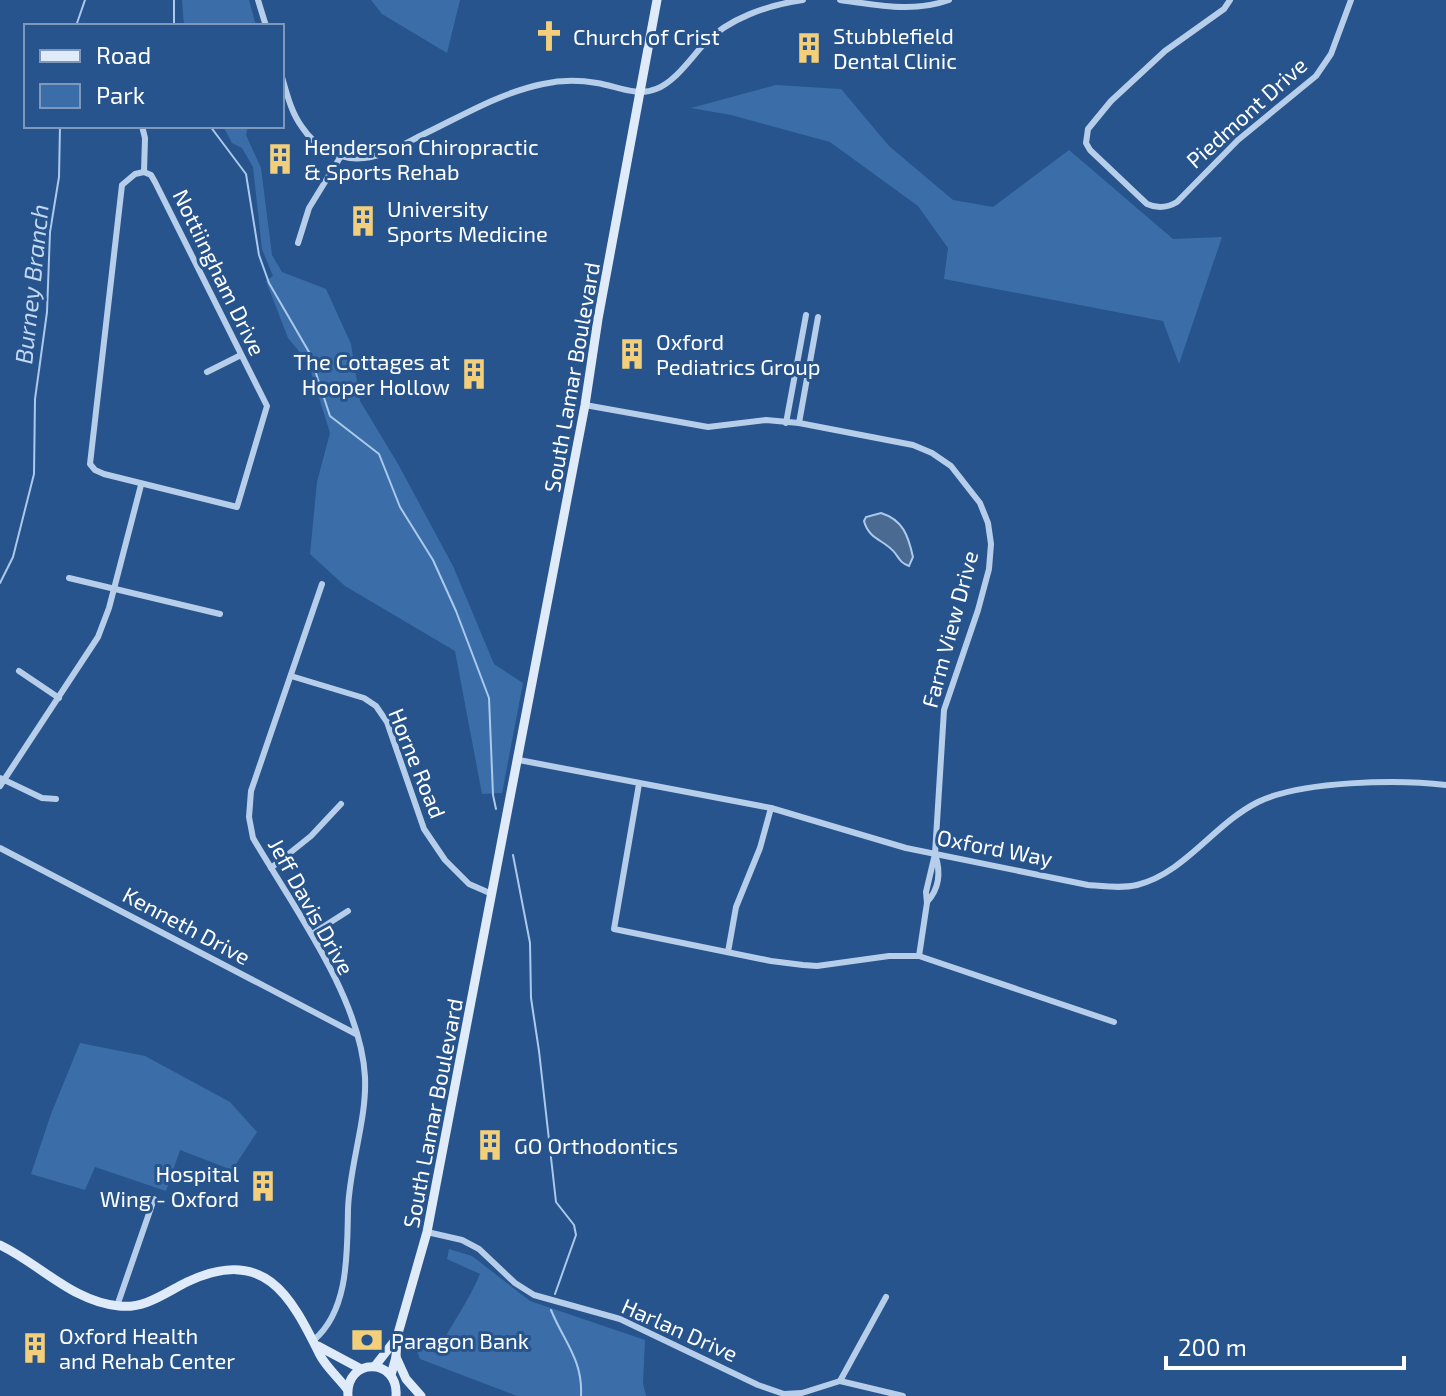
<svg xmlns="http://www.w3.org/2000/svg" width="1446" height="1396" font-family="'Exo 2',sans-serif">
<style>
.green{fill:#3b6ea9}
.water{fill:#4a6a92;stroke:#aac9eb;stroke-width:2}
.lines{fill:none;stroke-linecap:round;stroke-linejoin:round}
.stream{stroke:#aac9eb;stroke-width:2}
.street{stroke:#b6ceea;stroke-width:6}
.secondary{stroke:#e0ebf9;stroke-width:9}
.labels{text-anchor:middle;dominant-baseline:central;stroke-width:6;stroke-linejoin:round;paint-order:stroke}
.poi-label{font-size:22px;fill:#fff;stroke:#27548c;text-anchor:start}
.street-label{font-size:22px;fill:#fff;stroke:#27548c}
.water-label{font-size:24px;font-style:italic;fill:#c2d8f1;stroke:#27548c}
</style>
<rect width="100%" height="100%" fill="#27548c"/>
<g class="green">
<polygon points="182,0 249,0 256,26 184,26"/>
<polygon points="371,0 460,0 447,53 382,14"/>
<polygon points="776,85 841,89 889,146 953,200 993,207 1069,150 1173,239 1222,237 1179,364 1163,321 944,279 948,248 918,206 830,142 731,115 691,108"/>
<polygon points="223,126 248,126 246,135 261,168 272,255 282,272 326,289 351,344 360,401 398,464 453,566 494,664 523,683 502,793 482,794 455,651 345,586 310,554 317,482 330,433 308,362 288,338 266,281 273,276 262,249 253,167 242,148 232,143"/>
<polygon points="80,1043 145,1056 230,1102 257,1132 232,1170 180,1150 166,1191 95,1167 85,1190 31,1174 51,1114"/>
<path d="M449 1249 472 1256 530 1301 645 1340 643 1383 646 1396H517L420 1359 416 1348 437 1353C450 1326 469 1301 480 1274L447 1259Z"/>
</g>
<path class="water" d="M881 513C903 520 908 535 913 557L909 566C901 563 900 560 895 553 885 540 869 540 864 521L866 517Z"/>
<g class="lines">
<g class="stream">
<polyline points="174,0 174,26"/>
<polyline points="76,26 85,0"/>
<polyline points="210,126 246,174 259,255 269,283 309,352 330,416 379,454 400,507 433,560 456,611 489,698 493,795 496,809"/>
<polyline points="0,583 13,557 34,474 35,399 47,312 50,232 59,177 60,126"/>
<polyline points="513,855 530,943 531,998 539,1051 556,1202 574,1225 576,1235 555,1294"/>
<path d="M551 1310C564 1342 583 1360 581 1396"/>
</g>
<g class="street">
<polyline points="258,0 266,26"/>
<path d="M840 0C878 5 913 13 949 0"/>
<path d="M1230 0 1224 9 1165 51 1111 101 1088 129 1086 143 1090 150 1147 204C1158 209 1167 208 1177 202L1238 140 1316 76 1331 54 1351 0"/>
<path d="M282 77C287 94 291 112 302 127 315 147 339 161 364 158 384 156 402 145 420 136 460 117 499 93 543 84 561 80 579 80 597 83 616 86 637 97 656 89 675 82 691 58 704 44 729 18 768 5 803 0"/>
<polyline points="142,126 145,138 144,172"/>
<polygon points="144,172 151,175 155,182 267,406 237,507 104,474 95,470 90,464 122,185 135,174"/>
<polyline points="298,243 309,208 341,156"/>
<polyline points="207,372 241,355"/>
<polyline points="585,405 708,427 766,420 799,423 913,445 932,453 951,466 980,503 988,523 991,544 989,569 978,610 944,710 935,854 926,892 927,903 919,956"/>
<polyline points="786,423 806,315"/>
<polyline points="799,423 818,317"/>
<polyline points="69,578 220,614"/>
<polyline points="19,671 59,698"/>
<polyline points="291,676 364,698 376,706 387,722 424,829 445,860 469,884 492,894"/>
<path d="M519 760 771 808 906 848 1088 885C1104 886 1121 889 1137 885 1185 873 1214 824 1258 802 1301 781 1398 779 1446 785"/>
<polyline points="0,778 42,798 56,799"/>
<polyline points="639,784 614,929 771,961 803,965 817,966 889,956 919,956 1114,1022"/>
<polyline points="0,786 98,637 109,608 141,485"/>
<polyline points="0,848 356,1034"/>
<polyline points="271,868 311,836 341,804"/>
<path d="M927 902C940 888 941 872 935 854"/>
<polyline points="312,934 348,911"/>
<polyline points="728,952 736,907 760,848 771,808"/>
<polyline points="427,1232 462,1240 479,1249 515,1283 534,1295 620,1319 758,1385 784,1394 802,1393 840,1381 886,1297"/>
<polyline points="117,1306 154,1199"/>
<path d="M314 1340C349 1310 347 1253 348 1210 349 1167 367 1120 365 1077 361 998 292 905 253 838L249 817 251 791 322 584"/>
<polyline points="840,1381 903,1396"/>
</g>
<g class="secondary">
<path d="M0 1245C40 1264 73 1302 119 1306 145 1309 165 1293 187 1282 264 1246 290 1294 320 1355 326 1367 339 1378 347 1389"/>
<polyline points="318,1346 361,1369"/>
<polyline points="396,1357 406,1379 421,1396"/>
<polyline points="375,1366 396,1339"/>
<polyline points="391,1375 396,1357 397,1337 427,1232 585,405 598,319 657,0"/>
<path d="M348 1396C345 1357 399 1357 396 1396"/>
</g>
</g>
<defs>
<symbol id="church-bare" viewBox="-9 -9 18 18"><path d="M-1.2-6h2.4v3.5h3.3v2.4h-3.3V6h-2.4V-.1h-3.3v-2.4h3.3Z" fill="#f3cf7b" stroke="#27548c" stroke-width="2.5" paint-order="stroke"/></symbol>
<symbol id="building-bare" viewBox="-9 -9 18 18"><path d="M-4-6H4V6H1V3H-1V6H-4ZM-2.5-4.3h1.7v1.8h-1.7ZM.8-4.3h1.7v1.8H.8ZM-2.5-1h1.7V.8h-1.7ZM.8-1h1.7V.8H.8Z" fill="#f3cf7b" stroke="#27548c" stroke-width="2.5" paint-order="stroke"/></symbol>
<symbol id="bank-bare" viewBox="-9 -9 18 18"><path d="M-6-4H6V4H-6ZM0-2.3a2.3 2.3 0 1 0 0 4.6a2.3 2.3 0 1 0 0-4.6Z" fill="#f3cf7b" stroke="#27548c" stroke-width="2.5" paint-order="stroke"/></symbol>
</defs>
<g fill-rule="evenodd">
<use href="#church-bare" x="527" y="14" width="44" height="44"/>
<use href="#building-bare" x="787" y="26" width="44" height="44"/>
<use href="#building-bare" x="258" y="137" width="44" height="44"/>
<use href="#building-bare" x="341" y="199" width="44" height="44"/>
<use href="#building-bare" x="610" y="332" width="44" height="44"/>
<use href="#building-bare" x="452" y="352" width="44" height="44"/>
<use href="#building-bare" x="468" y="1123" width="44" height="44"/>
<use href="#building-bare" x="241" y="1164" width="44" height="44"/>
<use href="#bank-bare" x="345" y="1318" width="44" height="44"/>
<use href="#building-bare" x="13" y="1326" width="44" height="44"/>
</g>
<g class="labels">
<g class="poi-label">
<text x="833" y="35">Stubblefield<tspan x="833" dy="25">Dental Clinic</tspan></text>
<text x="573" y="36">Church of Crist</text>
<text x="304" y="146">Henderson Chiropractic<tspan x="304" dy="25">&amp; Sports Rehab</tspan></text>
<text x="387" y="208">University<tspan x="387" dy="25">Sports Medicine</tspan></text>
<text x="656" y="341">Oxford<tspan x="656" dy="25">Pediatrics Group</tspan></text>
<text x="450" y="361" text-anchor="end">The Cottages at<tspan x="450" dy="25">Hooper Hollow</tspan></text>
<text x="514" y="1145">GO Orthodontics</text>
<text x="239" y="1173" text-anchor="end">Hospital<tspan x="239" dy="25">Wing - Oxford</tspan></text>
<text x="59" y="1335">Oxford Health<tspan x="59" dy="25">and Rehab Center</tspan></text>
<text x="391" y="1340">Paragon Bank</text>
</g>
<g class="street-label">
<text transform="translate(1246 112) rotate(-42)">Piedmont Drive</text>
<text transform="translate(220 272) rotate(64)">Nottiingham Drive</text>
<text transform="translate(571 377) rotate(-80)">South Lamar Boulevard</text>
<text transform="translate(949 629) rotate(-75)">Farm View Drive</text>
<text transform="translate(418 763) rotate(68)">Horne Road</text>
<text transform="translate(995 847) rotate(11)">Oxford Way</text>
<text transform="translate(312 906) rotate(61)">Jeff Davis Drive</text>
<text transform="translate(187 925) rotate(28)">Kenneth Drive</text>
<text transform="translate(432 1113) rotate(-79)">South Lamar Boulevard</text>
<text transform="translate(680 1329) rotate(24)">Harlan Drive</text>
</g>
<g class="water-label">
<text transform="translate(31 284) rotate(-84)">Burney Branch</text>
</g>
</g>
<rect x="24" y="24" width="260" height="104" fill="#27548c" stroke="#7d98ba" stroke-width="2"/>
<rect x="40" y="50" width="40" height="12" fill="#e0ebf9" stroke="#7d98ba" stroke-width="2"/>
<text x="96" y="64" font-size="24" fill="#ffffff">Road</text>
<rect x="40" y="84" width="40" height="24" fill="#3b6ea9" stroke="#7d98ba" stroke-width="2"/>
<text x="96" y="104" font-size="24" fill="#ffffff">Park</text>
<path d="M1166 1356v12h238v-12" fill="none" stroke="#ffffff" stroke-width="4"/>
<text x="1178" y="1356" font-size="24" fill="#ffffff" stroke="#27548c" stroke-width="6" paint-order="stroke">200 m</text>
</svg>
